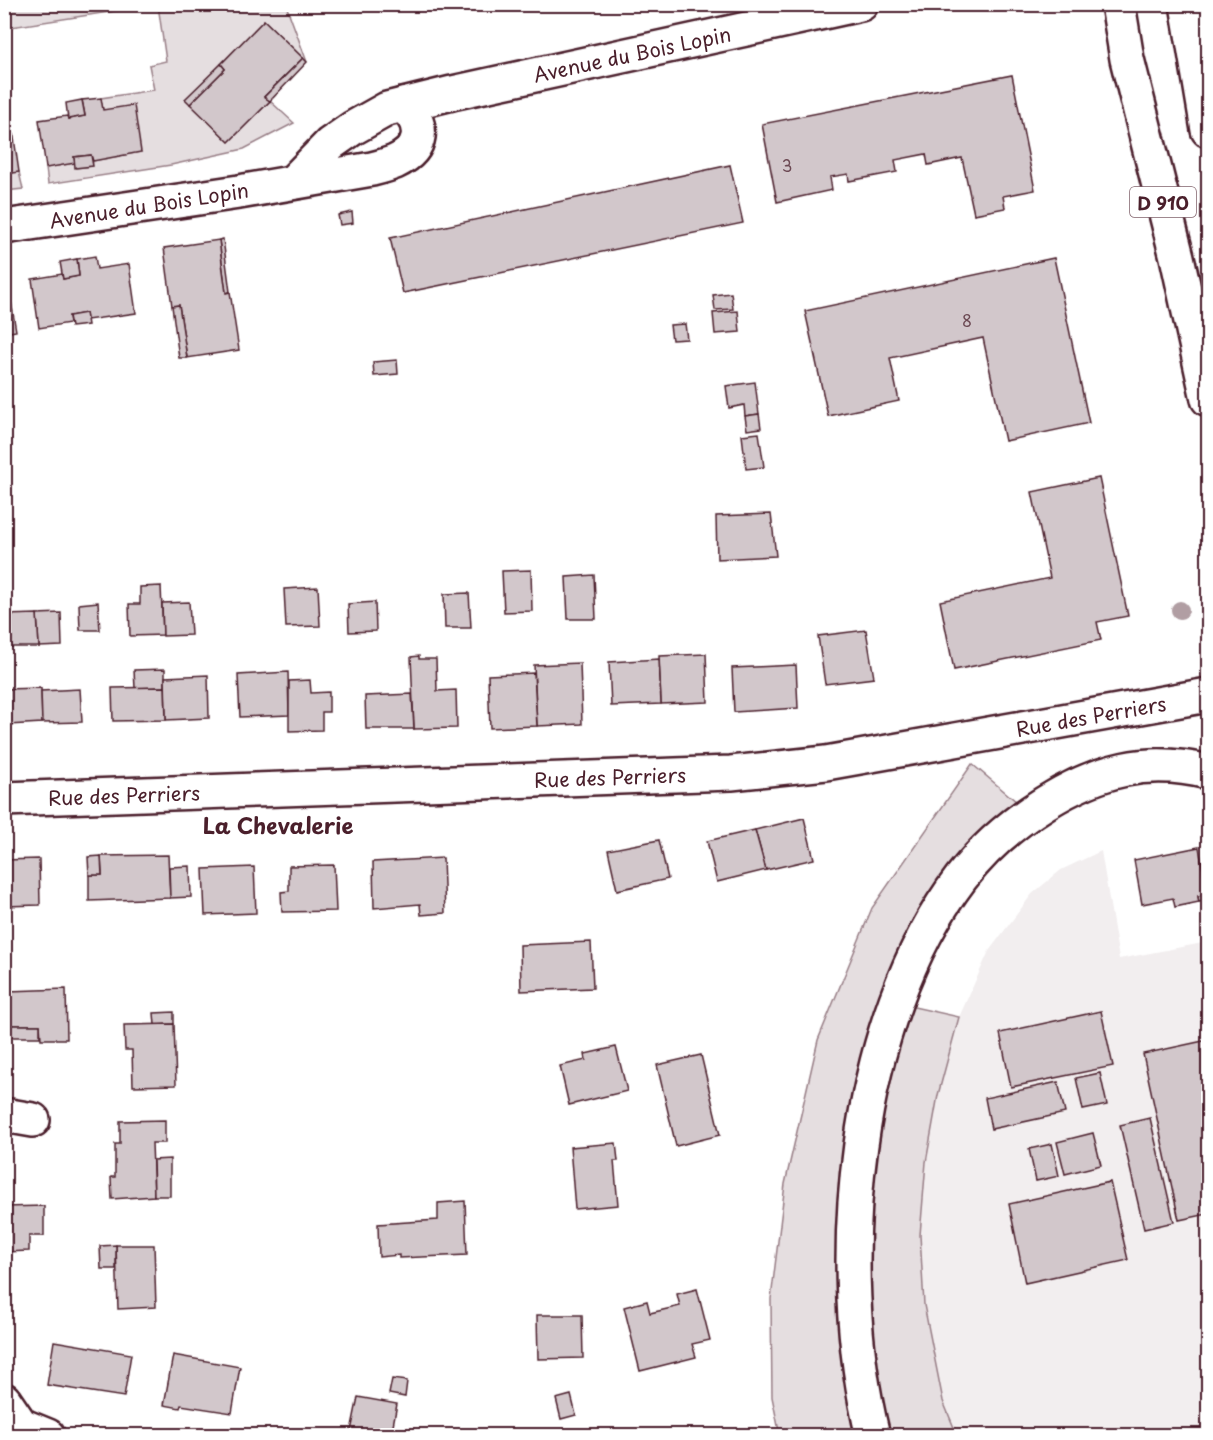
<svg xmlns="http://www.w3.org/2000/svg" width="1213" height="1440" font-family="'Playpen Sans',sans-serif">
<style>
.built{fill:#f2eeef}
.green{fill:#e5dee0;stroke:#987e86;stroke-width:1.5}
.building{fill:#d2c7cb;stroke:#4a1f2b;stroke-width:1.5}
.lines{fill:none;stroke-linecap:round;stroke-linejoin:round}
.minor-casing{stroke:#4a1f2b;stroke-width:38}
.primary-casing{stroke:#4a1f2b;stroke-width:38}
.motorway-casing{stroke:#4a1f2b;stroke-width:38}
.minor{stroke:#fff;stroke-width:33}
.primary{stroke:#fff;stroke-width:33}
.motorway{stroke:#fff;stroke-width:33}
.tree{fill:#b19ea3}
.labels{text-anchor:middle;dominant-baseline:central;stroke-width:4.5;stroke-linejoin:round;paint-order:stroke}
.number-label{font-size:16px;fill:#6c4953}
.shield{fill:#fff;stroke:#80626b;stroke-width:1.5}
.shield-label{font-size:18px;font-weight:bold;fill:#4a1f2b}
.street-label{font-size:20px;fill:#4a1f2b;stroke:#fff}
.quarter-label{font-size:22px;font-weight:bold;fill:#4a1f2b;stroke:#fff}
</style>
<rect width="100%" height="100%" fill="#fff"/>
<filter id="ink" filterUnits="userSpaceOnUse"><feTurbulence type="fractalNoise" baseFrequency=".0167" numOctaves="2"/><feDisplacementMap in="SourceGraphic" scale="12" xChannelSelector="R" yChannelSelector="G"/><feConvolveMatrix kernelMatrix="1 2 1 2 8 2 1 2 1" color-interpolation-filters="sRGB"/></filter>
<g filter="url(#ink)">
<polygon class="built" points="1101,851 1119,959 1208,942 1208,1435 957,1436 943,1401 924,1305 920,1235 926,1162 938,1095 959,1017 989,951 1032,894 1061,870"/>
<g class="green">
<polygon points="5,4 154,4 154,5 5,28"/>
<polygon points="158,5 286,5 307,62 264,20 186,99 229,142 270,101 294,123 244,149 171,165 48,184 46,168 75,163 76,168 92,166 93,161 141,152 103,110 101,98 154,90 149,65 166,61"/>
<polygon points="19,172 23,189 5,191 5,174"/>
<polygon points="972,764 1030,813 1005,831 896,1003 959,1017 938,1095 926,1162 920,1235 924,1305 943,1401 957,1435 780,1436 772,1397 771,1299 785,1184 818,1040 872,908"/>
</g>
<g class="building">
<polygon points="264,20 303,58 264,97 270,101 229,142 190,104 225,69 221,64"/>
<polygon points="303,58 307,62 270,101 264,97"/>
<polygon points="221,64 225,69 190,104 185,99"/>
<polygon points="1012,75 1035,190 1003,196 1005,208 974,214 962,158 928,165 926,154 895,160 897,172 849,181 848,174 830,177 832,190 777,202 762,124"/>
<polygon points="101,98 103,110 134,105 141,152 93,161 91,155 74,157 75,163 46,168 39,120 67,116 68,119 85,116 82,100"/>
<polygon points="82,100 85,116 68,119 66,103"/>
<polygon points="12,124 19,172 4,174 4,126"/>
<polygon points="91,155 93,166 75,168 74,157"/>
<polygon points="730,165 743,223 403,293 390,238"/>
<polygon points="352,212 353,223 340,225 338,215"/>
<polygon points="223,239 230,292 226,293 219,240"/>
<polygon points="219,240 226,293 230,292 239,350 187,358 179,305 172,306 164,248"/>
<polygon points="95,256 97,269 129,264 136,313 87,320 86,313 69,316 70,323 39,328 32,279 62,274 63,279 79,276 77,259"/>
<polygon points="1054,258 1089,423 1005,441 983,338 890,358 899,401 828,416 805,311"/>
<polygon points="77,259 79,276 63,279 60,262"/>
<polygon points="8,283 16,331 4,333 4,284"/>
<polygon points="731,293 733,309 715,310 713,295"/>
<polygon points="179,305 187,358 179,358 172,306"/>
<polygon points="738,311 740,332 715,334 713,313"/>
<polygon points="86,313 88,325 71,327 69,316"/>
<polygon points="685,324 687,339 672,340 670,325"/>
<polygon points="397,360 398,374 374,376 373,362"/>
<polygon points="755,382 759,414 745,416 744,405 729,408 726,386"/>
<polygon points="759,414 761,428 747,430 745,416"/>
<polygon points="759,433 764,467 746,469 742,435"/>
<polygon points="1099,478 1128,616 1097,622 1101,640 954,670 940,601 1050,578 1032,492"/>
<polygon points="771,514 776,556 717,559 716,516"/>
<polygon points="531,570 532,611 504,612 502,571"/>
<polygon points="594,575 596,619 568,619 566,577"/>
<polygon points="161,586 163,635 130,636 129,604 140,604 140,587"/>
<polygon points="318,587 320,626 286,627 284,589"/>
<polygon points="469,593 471,628 445,628 444,594"/>
<polygon points="98,602 100,630 80,630 79,604"/>
<polygon points="189,602 191,635 163,636 162,603"/>
<polygon points="375,602 376,631 349,632 348,604"/>
<polygon points="61,613 62,646 39,647 37,614"/>
<polygon points="37,614 39,647 6,647 5,615"/>
<polygon points="866,630 874,678 825,684 818,636"/>
<polygon points="706,654 708,702 661,704 659,656"/>
<polygon points="419,656 419,659 436,659 437,691 456,690 457,728 414,729 411,657"/>
<polygon points="659,659 661,704 611,706 609,662"/>
<polygon points="580,663 582,724 537,726 534,665"/>
<polygon points="796,665 798,708 734,712 732,668"/>
<polygon points="165,669 165,687 135,688 134,670"/>
<polygon points="288,672 289,715 240,717 238,675"/>
<polygon points="534,673 537,726 490,728 488,675"/>
<polygon points="208,675 209,718 166,720 165,677"/>
<polygon points="310,680 311,693 329,692 329,712 322,712 322,730 289,731 289,681"/>
<polygon points="165,687 166,720 113,721 112,688"/>
<polygon points="41,688 42,723 8,725 7,719 4,719 4,689"/>
<polygon points="80,689 82,722 42,723 41,691"/>
<polygon points="412,694 414,729 366,729 365,696"/>
<polygon points="804,818 814,859 766,870 755,830"/>
<polygon points="755,830 766,870 717,882 707,841"/>
<polygon points="659,840 668,879 617,890 608,850"/>
<polygon points="1199,847 1204,877 1208,876 1208,894 1198,896 1199,902 1175,907 1173,898 1142,904 1134,860"/>
<polygon points="168,855 170,898 89,901 89,875 102,875 101,856"/>
<polygon points="101,856 102,875 89,875 88,857"/>
<polygon points="443,858 445,913 421,915 420,904 374,908 373,862"/>
<polygon points="39,859 40,905 4,906 4,860"/>
<polygon points="334,865 336,911 282,912 281,892 289,891 289,866"/>
<polygon points="190,866 191,897 170,898 169,867"/>
<polygon points="254,867 256,913 205,915 203,869"/>
<polygon points="1208,894 1208,900 1199,902 1198,896"/>
<polygon points="591,942 593,988 521,991 520,945"/>
<polygon points="66,989 67,1039 41,1039 40,1025 10,1025 10,1037 4,1037 4,1012 8,1012 8,991"/>
<polygon points="1101,1011 1113,1066 1011,1087 1000,1033"/>
<polygon points="174,1012 174,1024 155,1025 154,1013"/>
<polygon points="174,1024 176,1085 133,1086 132,1050 125,1050 124,1025"/>
<rect x="10" y="1025" width="30" height="12"/>
<polygon points="1208,1040 1208,1214 1179,1220 1143,1054"/>
<polygon points="616,1047 627,1091 569,1105 560,1066 586,1060 585,1054"/>
<polygon points="701,1055 720,1135 676,1146 657,1065"/>
<polygon points="1100,1073 1107,1105 1083,1110 1076,1078"/>
<polygon points="1058,1082 1065,1113 991,1129 985,1098"/>
<polygon points="1150,1118 1174,1222 1144,1229 1120,1125"/>
<polygon points="165,1120 165,1143 152,1143 154,1196 112,1199 111,1177 115,1177 115,1144 120,1144 120,1121"/>
<polygon points="1093,1133 1101,1165 1065,1174 1057,1142"/>
<polygon points="616,1143 618,1161 614,1161 618,1205 575,1209 570,1147"/>
<polygon points="1052,1144 1059,1176 1036,1181 1029,1149"/>
<polygon points="170,1159 170,1196 154,1196 153,1160"/>
<polygon points="1110,1182 1128,1260 1025,1283 1009,1204"/>
<polygon points="465,1201 467,1255 399,1258 399,1255 379,1257 378,1224 438,1220 438,1203"/>
<polygon points="44,1206 44,1236 29,1236 29,1251 4,1252 4,1207"/>
<polygon points="116,1245 154,1245 156,1307 118,1309"/>
<polygon points="116,1245 116,1269 101,1269 100,1246"/>
<polygon points="697,1289 710,1340 692,1344 696,1357 640,1371 624,1307 647,1301 650,1313 680,1306 677,1294"/>
<polygon points="537,1315 582,1315 583,1358 538,1359"/>
<polygon points="54,1341 131,1354 124,1397 47,1385"/>
<polygon points="173,1355 240,1367 232,1413 181,1405 180,1408 164,1405"/>
<polygon points="392,1379 407,1381 405,1397 389,1394"/>
<polygon points="571,1395 576,1415 561,1419 556,1399"/>
<polygon points="358,1397 397,1404 391,1436 350,1436"/>
</g>
<g class="lines">
<defs>
<g id="minor">
<polyline points="294,181 330,144 353,128 387,109 452,93 861,4"/>
<path d="M4 227 239 192 372 169C380 167 388 165 395 162 423 149 426 125 403 105"/>
<polyline points="4,799 731,773 826,763 1208,695"/>
<polyline points="4,1115 33,1120"/>
<polyline points="4,1400 21,1425 48,1436"/>
</g>
<g id="primary">
<polyline points="1118,4 1127,59 1177,257 1208,399"/>
<polyline points="1187,4 1208,130"/>
</g>
<path id="motorway" d="M873 1436C831 1266 853 1020 961 878 984 848 1013 823 1045 803 1098 770 1147 757 1208 772"/>
</defs>
<use href="#minor" class="minor-casing"/>
<use href="#primary" class="primary-casing"/>
<use href="#motorway" class="motorway-casing"/>
<use href="#minor" class="minor"/>
<use href="#primary" class="primary"/>
<use href="#motorway" class="motorway"/>
</g>
<circle class="tree" cx="1180" cy="610" r="9"/>
</g>
<g class="labels">
<g class="number-label">
<text x="787" y="165">3</text>
<text x="967" y="320">8</text>
</g>
<rect class="shield" x="1130" y="187" width="66" height="30" rx="4.5"/>
<g class="shield-label">
<text x="1163" y="202">D 910</text>
</g>
<g class="street-label">
<text transform="translate(632 54) rotate(-12)">Avenue du Bois Lopin</text>
<text transform="translate(149 205) rotate(-9)">Avenue du Bois Lopin</text>
<text transform="translate(1091 716) rotate(-10)">Rue des Perriers</text>
<text transform="translate(610 777) rotate(-2)">Rue des Perriers</text>
<text transform="translate(124 795) rotate(-2)">Rue des Perriers</text>
</g>
<g class="quarter-label">
<text x="278" y="824">La Chevalerie</text>
</g>
</g>
<rect width="1213" height="1440" fill="none" stroke="#fff" stroke-width="24"/>
<rect x="12" y="12" width="1189" height="1416" fill="none" stroke="#4a1f2b" stroke-width="2" filter="url(#ink)"/>
</svg>
